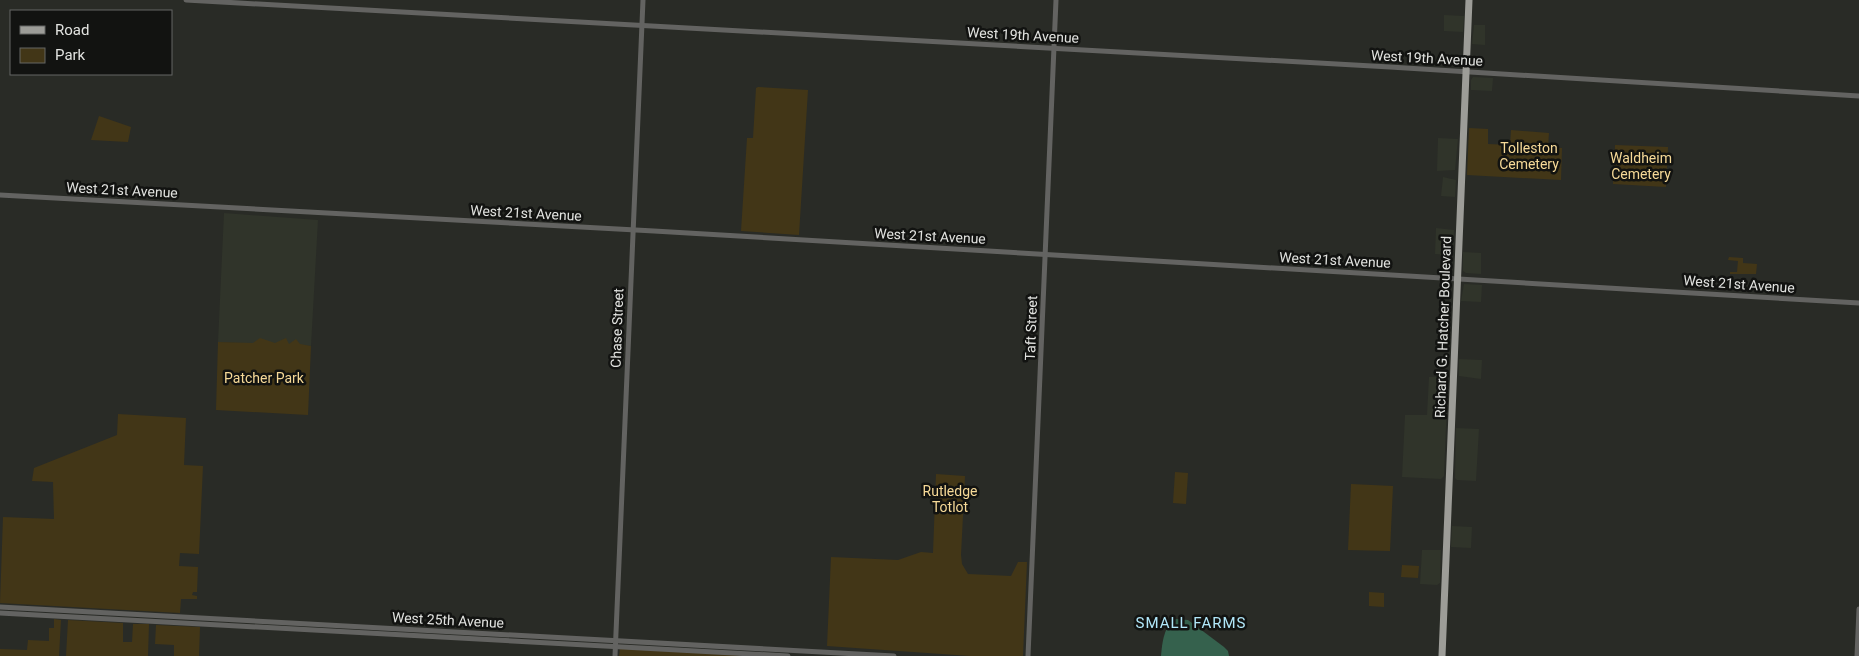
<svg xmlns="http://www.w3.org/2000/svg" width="1859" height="656" font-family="Roboto,sans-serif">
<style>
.built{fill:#30342a}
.green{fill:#423617}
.water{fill:#35614d}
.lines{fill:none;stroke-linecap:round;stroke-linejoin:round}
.tertiary{stroke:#636361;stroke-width:5}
.primary{stroke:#9d9d98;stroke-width:7}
.labels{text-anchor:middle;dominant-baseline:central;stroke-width:5;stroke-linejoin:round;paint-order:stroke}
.street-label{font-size:14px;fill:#e2e3e0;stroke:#121311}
.park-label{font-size:14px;fill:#f6d997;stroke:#121311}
.neighbourhood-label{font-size:15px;letter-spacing:1px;fill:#b1e7f9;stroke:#121311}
</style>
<rect width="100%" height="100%" fill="#292b26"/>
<g class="built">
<polygon points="1444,15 1464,16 1463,32 1444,31"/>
<polygon points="1474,25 1485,25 1485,45 1472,44"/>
<polygon points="1473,77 1493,78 1492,91 1471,90 1471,80"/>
<polygon points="1438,138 1458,139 1455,170 1437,171"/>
<polygon points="1443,177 1456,180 1455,197 1441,196"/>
<polygon points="224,213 318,220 311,346 218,342"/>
<polygon points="1436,228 1454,230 1453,255 1435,254"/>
<polygon points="1463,252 1481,253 1481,274 1466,273 1463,271"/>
<polygon points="1464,284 1482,285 1481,302 1461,301"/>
<polygon points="1459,359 1482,360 1481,379 1459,376"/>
<polygon points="1429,377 1448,377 1444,476 1441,479 1402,477 1405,415 1427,415"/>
<polygon points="1456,428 1479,429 1476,481 1457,480 1455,478"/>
<polygon points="1452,526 1472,527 1471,548 1451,547"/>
<polygon points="1422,550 1441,550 1440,583 1437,585 1420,584"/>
</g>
<g class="green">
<polygon points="758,87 808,90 799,235 741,231 747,138 753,138 756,88"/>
<polygon points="99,116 131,127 128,142 91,140"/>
<polygon points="1469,128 1488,129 1488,144 1510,145 1511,130 1549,133 1548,147 1562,148 1561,180 1467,175"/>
<polygon points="1615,145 1668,147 1666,187 1613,184"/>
<polygon points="1729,257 1743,258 1743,263 1757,264 1756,274 1730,274 1730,272 1737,272 1738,261 1728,260"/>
<polygon points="260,338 275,343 286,338 289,344 296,339 300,344 311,346 308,415 216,410 218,342 253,343"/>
<polygon points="118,414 186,418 184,465 203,466 199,554 180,553 179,566 198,567 197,592 193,592 192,595 197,596 197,599 181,599 180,613 0,603 3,517 54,519 53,482 32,481 34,468 117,435"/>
<polygon points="1175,472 1188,473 1186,504 1173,503"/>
<polygon points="936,474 965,476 961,555 962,564 968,574 1011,576 1018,562 1027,562 1023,656 970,656 827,646 831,557 898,560 921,552 933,553"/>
<polygon points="1351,484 1393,486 1390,551 1348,550"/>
<polygon points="1402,565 1419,566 1418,578 1401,577"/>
<polygon points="1369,592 1384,593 1384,607 1369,606"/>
<polygon points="54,619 61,620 59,656 0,656 0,649 27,650 28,640 49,641 49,628 54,628"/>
<polygon points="68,620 123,623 123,642 132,642 133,624 149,624 148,656 66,656"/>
<polygon points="156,625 200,627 199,656 174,656 174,645 155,644"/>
<polygon points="620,648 750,656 619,656"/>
</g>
<path class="water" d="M1176 619 1188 620 1224 647 1228 651 1229 656H1161C1162 644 1164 624 1176 619Z"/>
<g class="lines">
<g class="tertiary">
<polyline points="186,0 1390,67 1859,96"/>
<polyline points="0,195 654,231 1859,303"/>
<polyline points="0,607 894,656"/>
<polyline points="0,613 788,656"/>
<polyline points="615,656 643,0"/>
<polyline points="1028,656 1056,0"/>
<polyline points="1857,656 1859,609"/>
</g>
<polyline class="primary" points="1442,656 1469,0"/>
</g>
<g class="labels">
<g class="street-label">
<text transform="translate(1023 35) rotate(3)">West 19th Avenue</text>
<text transform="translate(1427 58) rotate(3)">West 19th Avenue</text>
<text transform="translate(122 190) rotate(3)">West 21st Avenue</text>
<text transform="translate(526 213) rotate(3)">West 21st Avenue</text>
<text transform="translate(930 236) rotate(3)">West 21st Avenue</text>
<text transform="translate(1335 260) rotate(3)">West 21st Avenue</text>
<text transform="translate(1739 284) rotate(4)">West 21st Avenue</text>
<text transform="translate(1443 327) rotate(-88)">Richard G. Hatcher Boulevard</text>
<text transform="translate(617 328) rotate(-88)">Chase Street</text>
<text transform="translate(1031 328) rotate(-88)">Taft Street</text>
<text transform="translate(448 620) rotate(3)">West 25th Avenue</text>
</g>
<g class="park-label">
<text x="1529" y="148">Tolleston<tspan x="1529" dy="16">Cemetery</tspan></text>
<text x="1641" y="158">Waldheim<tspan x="1641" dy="16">Cemetery</tspan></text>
<text x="264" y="378">Patcher Park</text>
<text x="950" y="491">Rutledge<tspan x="950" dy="16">Totlot</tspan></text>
</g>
<g class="neighbourhood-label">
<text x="1191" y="623">SMALL FARMS</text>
</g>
</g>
<rect x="10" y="10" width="162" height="65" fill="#121311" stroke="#656664"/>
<rect x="20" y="26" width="25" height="8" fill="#9d9d98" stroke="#656664"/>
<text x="55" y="35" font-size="15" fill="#e2e3e0">Road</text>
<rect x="20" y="48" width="25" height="15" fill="#423617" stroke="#656664"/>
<text x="55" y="60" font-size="15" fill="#e2e3e0">Park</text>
</svg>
